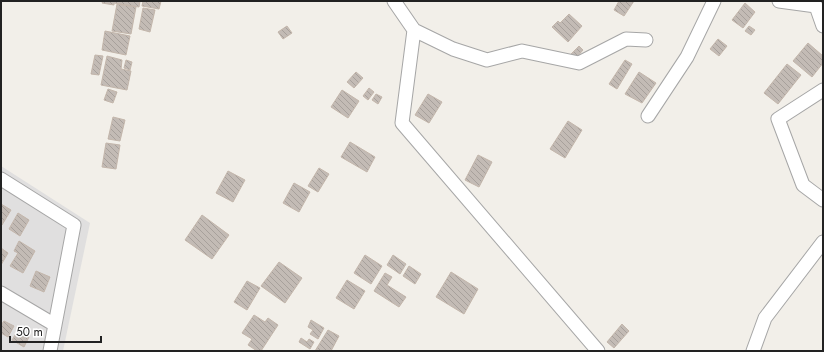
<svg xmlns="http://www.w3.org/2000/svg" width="824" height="352" font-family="Jost,sans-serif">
<defs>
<pattern id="building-back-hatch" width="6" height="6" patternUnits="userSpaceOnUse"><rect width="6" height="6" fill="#c3bbb5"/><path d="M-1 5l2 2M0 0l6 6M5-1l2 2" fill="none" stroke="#a7a09b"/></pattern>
</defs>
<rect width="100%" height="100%" fill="#f2efe9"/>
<path fill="#e0dfdf" d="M1,166L90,223L63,351H1Z"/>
<path fill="url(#building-back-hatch)" stroke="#c3b6ab" d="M103,1H140L139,7L114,3V5L102,3Z
M143,1H161L159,9L142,6Z
M619,1H634L624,16L614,10Z
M745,3L755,12L743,28L732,20Z
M117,4L136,7L131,34L112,31Z
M143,8L155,10L150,32L139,29Z
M569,14L582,26L568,42L552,27L558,21L560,23Z
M287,26L292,33L283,39L278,32Z
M749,26L755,30L751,35L745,31Z
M105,31L130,36L126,55L102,50Z
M718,39L727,46L719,56L710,49Z
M808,43L823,56V63L812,77L793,61Z
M579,46L583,50L576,58L571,54Z
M95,55L103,56L99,75L91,74Z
M107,56L122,60L121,69L131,71L127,90L101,85Z
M126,60L132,62L130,70L124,68Z
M625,60L632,64L617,89L609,84Z
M787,64L801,75L778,104L764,93Z
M356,72L363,78L354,88L347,82Z
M639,72L656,83L642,103L625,94Z
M369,88L374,92L368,100L363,96Z
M108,89L117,92L113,103L104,100Z
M342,90L359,101L348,118L331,107Z
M376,94L382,97L378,104L372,100Z
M428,94L442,102L429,123L415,115Z
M113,117L125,120L120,141L108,139Z
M568,121L582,130L565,158L550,149Z
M350,142L375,157L367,172L341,157Z
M106,143L120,145L116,169L102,167Z
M478,155L492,162L479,187L465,180Z
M319,168L329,174L318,192L308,186Z
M228,171L245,180L233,202L216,193Z
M294,183L310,192L299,212L283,203Z
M1,204L11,210L2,225L1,224Z
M18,213L29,220L20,236L9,229Z
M202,215L229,235L212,259L185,240Z
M19,241L35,251L23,273L10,266L18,253L14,251Z
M1,248L8,253L1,265Z
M365,255L382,266L371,284L354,273Z
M393,255L406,264L400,274L387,265Z
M279,262L302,278L285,303L261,286Z
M409,266L421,274L415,284L403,276Z
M36,271L50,277L44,292L30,286Z
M451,272L478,289L464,314L436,297Z
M385,273L392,277L387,285L406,297L399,307L374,291Z
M347,280L365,291L354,309L336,298Z
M247,281L260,288L247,310L234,302Z
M254,315L265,322L268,318L278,325L261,351H257L248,345L252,339L242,333Z
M311,320L324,328L318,339L310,334L313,330L308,327Z
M4,321L14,326L8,337L1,333V325Z
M622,324L629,331L614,348L607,342Z
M18,330L29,337L24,347L12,340Z
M328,330L339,336L331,351H315Z
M301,338L307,342L309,339L314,342L310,349L299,342Z"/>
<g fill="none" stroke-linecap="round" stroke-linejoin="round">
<defs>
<path id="minor" d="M394,1L414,30L402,123L598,351
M779,1L816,6L823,26
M414,30L453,49L487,60L522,51L579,63L626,39L646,40
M823,90L778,119L803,185L823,200
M648,116L687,57L714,1
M1,179L74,225L50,351
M1,293L55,325
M753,351L765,318L823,242"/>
</defs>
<use href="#minor" stroke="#a6a6a6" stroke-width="15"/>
<use href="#minor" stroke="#fff" stroke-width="13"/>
</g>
<rect width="824" height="352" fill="none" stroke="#222222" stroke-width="4"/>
<path d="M10 336v6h91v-6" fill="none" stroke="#222222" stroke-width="2"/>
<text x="16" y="336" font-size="12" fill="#222222" stroke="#ffffff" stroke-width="3" paint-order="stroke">50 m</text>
</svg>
